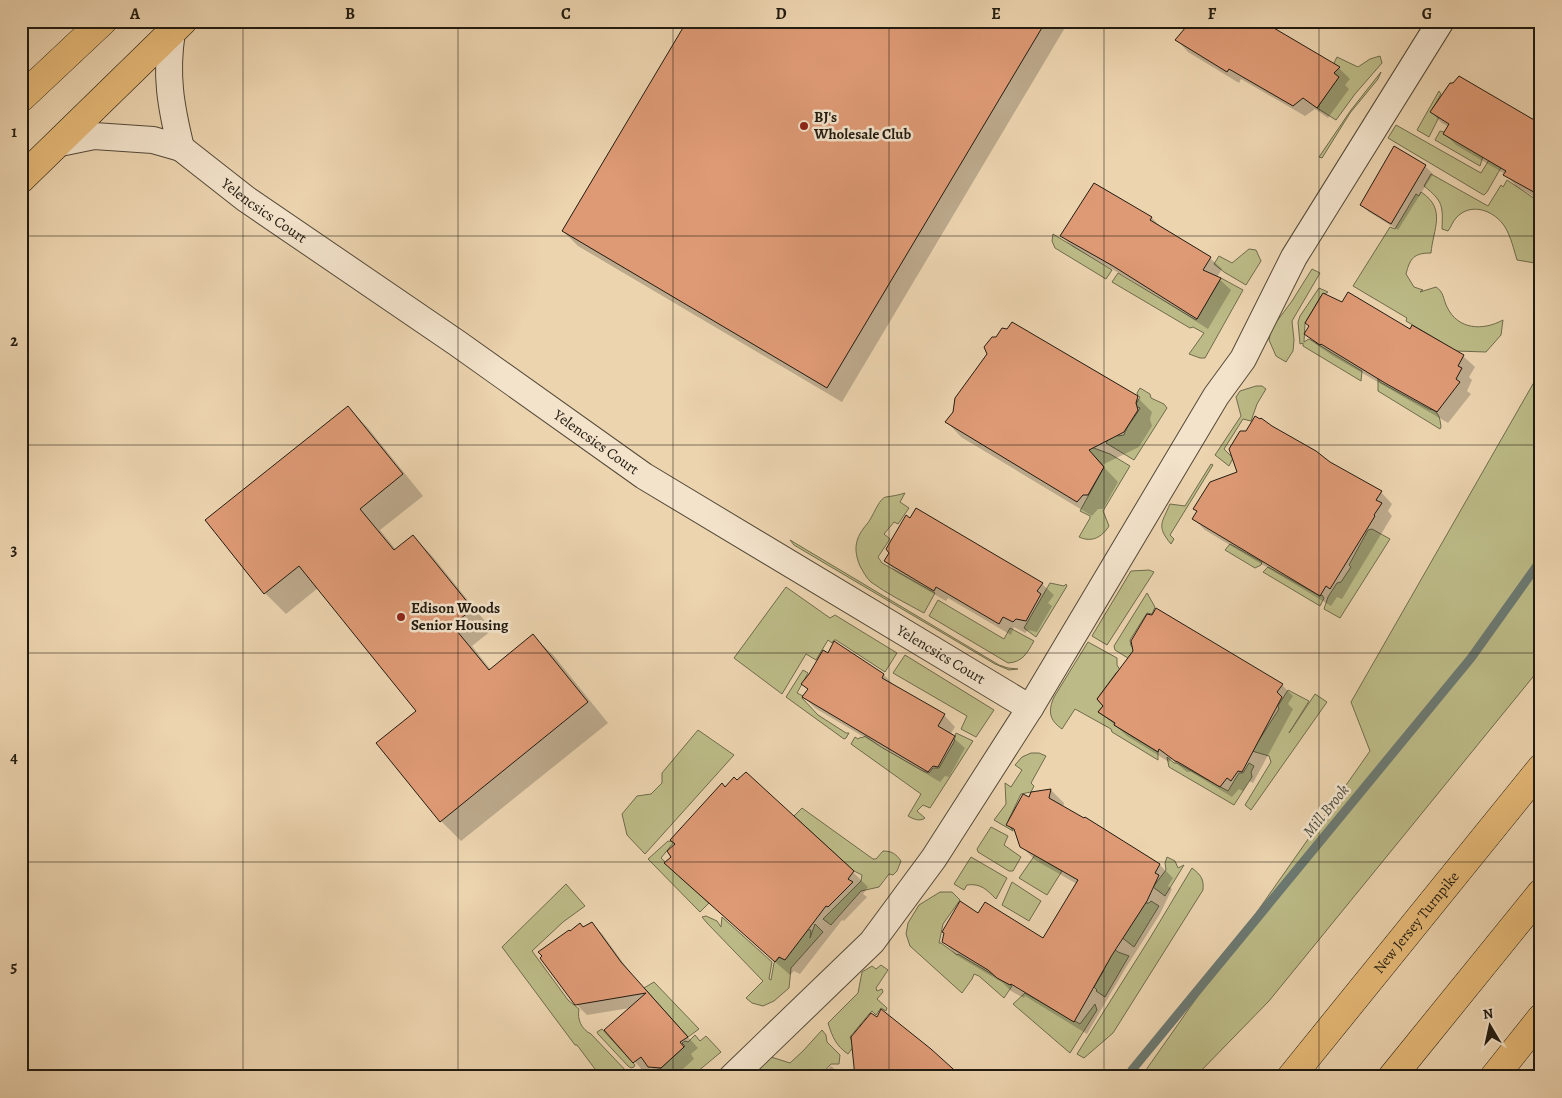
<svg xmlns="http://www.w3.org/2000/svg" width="1562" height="1098" font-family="Alegreya,serif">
<rect width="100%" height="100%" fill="#ecd4af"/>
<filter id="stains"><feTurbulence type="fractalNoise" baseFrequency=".004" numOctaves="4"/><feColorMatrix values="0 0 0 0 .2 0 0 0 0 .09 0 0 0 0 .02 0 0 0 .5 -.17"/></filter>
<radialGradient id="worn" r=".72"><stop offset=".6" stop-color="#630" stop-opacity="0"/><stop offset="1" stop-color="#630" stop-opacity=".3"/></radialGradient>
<path fill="#bcbb87" stroke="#6f6b4c" d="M1380,56L1382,63L1355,94L1336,120L1317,108L1338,77L1334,73L1339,68L1334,63L1337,57L1358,67L1370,59Z
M1381,72L1378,79L1350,113L1322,158L1319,157L1351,110Z
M1439,91L1441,94L1433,108L1434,114L1439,117L1429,137L1417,130Z
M1396,125L1481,173L1489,160L1502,166L1487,192L1484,195L1482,194L1388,138Z
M1440,131L1444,132L1448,137H1450L1484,153L1480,166L1435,140Z
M1431,174L1488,206L1501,185L1503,187L1507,180L1541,203V264L1517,260C1514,250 1511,237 1505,227C1495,211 1471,201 1456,218C1453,221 1451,227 1448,231L1442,229C1443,206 1443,201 1424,186Z
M1421,192C1447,209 1433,229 1431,253C1414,253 1410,258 1406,274L1414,287L1423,290L1420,292L1436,287C1444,292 1443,299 1447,307C1458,330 1483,331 1503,320L1501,335L1486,352L1456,351L1406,321L1407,318L1353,286L1390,227L1395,229L1416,194L1419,196Z
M1053,234L1112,270L1106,279L1055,248L1052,241Z
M1249,249L1256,250L1261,261L1246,285L1224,272L1214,264L1219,256L1232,263Z
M1312,269L1320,273L1292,321L1294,340L1293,351L1286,362L1276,356L1269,340L1271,329L1292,301Z
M1118,273L1196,320L1221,278L1243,290L1205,358H1200L1189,354L1204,333L1193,327L1190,328L1112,282Z
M1319,288L1328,292L1321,296L1305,323L1304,342L1309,339L1362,371L1361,381L1303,346V343L1300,344L1298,322L1300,316Z
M1541,370V667L1269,1001L1195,1077H1141L1370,751L1351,702Z
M1378,379L1380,382L1429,409C1439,410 1440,419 1441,427L1440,429L1378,391Z
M1256,386H1262L1266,389L1257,404L1251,421L1243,419L1224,449L1233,458L1229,466L1215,455L1241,416L1236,397L1240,391Z
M1140,388L1150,394L1151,398L1164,404L1167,408L1134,460L1106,443L1112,432L1118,436L1124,435C1127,425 1135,418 1140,408L1135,406L1140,397L1138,396L1137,393Z
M1091,447L1110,454L1130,466L1103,511L1109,526C1102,537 1092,543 1079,537L1090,518V516L1080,511L1104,467C1099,460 1095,456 1086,458Z
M1211,464L1213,465L1170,535L1174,539L1171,544C1156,526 1162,523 1170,504L1185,506Z
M905,493L900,502L909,508L898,524L894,522L884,534L890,539L878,557L882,563L935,593L924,613C906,603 887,594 871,582C866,578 863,571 860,566C853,549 855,538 867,524C873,517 879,498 886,497C893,496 899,495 905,493Z
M1372,529L1390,539L1340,618L1324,609L1328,597L1337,583L1341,582L1351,567L1349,565L1368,530Z
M790,540L999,665L1008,668L1018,669L1009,670L995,664L794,545Z
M1230,544L1262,562L1261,565L1255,568L1225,550Z
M1268,567L1320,596L1322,595L1324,598L1320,606L1263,572Z
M1149,570L1154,572L1107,645L1092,636L1131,571Z
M1050,583L1064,586L1066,584L1067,586L1036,637L1024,628Z
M786,587L830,618L835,615L897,653L885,672L836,640H834L832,643L828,640L816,660L806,654L782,694L734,658Z
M1147,593L1155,607L1152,614L1147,613L1130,640L1131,646L1137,651L1131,660L1115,650L1114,646Z
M938,600L1004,639L1010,628L1034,641C1027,653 1023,662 1008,663L929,616Z
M1088,642L1117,658V665L1120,670L1116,673L1097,699L1103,706L1098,712L1115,723L1114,725L1158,752V760L1112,732L1111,729L1075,709L1062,729C1049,720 1048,711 1054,697Z
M905,655L994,710L976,737L961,729L967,716L893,673Z
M803,670L808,673L797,693L803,696L802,698L818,715L846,733H849L846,738L844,739L786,697Z
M1288,690L1309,701L1289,733L1315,694L1327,702L1251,810L1245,805L1271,762L1269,756L1252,751L1279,709L1278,706Z
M698,730L734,755L645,854L627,835L622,814L637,796L651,794L662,783V773Z
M956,733L973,741L930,808L923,805L917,811L925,818C920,822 913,819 908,816L921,794L851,744L855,737L858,739L861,737L862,738L865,736L881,747L923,771L929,773L933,768H939L954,742Z
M1031,753H1039L1046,756L1031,783L1034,786L1031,792L1021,794L1008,821L1013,831L994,820L1006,804L1005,783L1011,787L1022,770L1015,765L1022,757Z
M1167,757L1174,763H1177L1228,791L1239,773H1243L1249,763L1254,766L1251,772L1252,777L1234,805L1169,767Z
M802,808L873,859H876L883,851C892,851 896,854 901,861L897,871L893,875L889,874L879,887L861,891L831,925L823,919L861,881L862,875L854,871L794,816Z
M991,827L1008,836L1004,845L1021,857L1013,871H1009L978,852L977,849Z
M668,841L674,842L661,858L709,903L700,912L648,859Z
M1035,855L1062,871L1047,895L1019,878Z
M971,857L1007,878L996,899C987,890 981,883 967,885L964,890L954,884Z
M1167,857L1175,861L1178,868L1184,865L1165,896L1153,887L1166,870L1165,863Z
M1192,868C1201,875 1204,879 1203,890L1113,1033L1084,1058L1077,1054L1150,938Z
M1012,882L1041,901L1029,921L1002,905Z
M566,884L585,906L563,922L532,951L568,1000L579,1009C577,1019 581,1029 591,1034L629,1074H634L642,1069L649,1077H601L577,1045H575L502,947Z
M940,892H952L960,900L943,924L939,943H941L957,955L958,954L1012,986L1004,998L979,976L974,974L972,979L962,993L910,946L906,934L908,923L919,905Z
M1151,901L1159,906L1134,947L1120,936L1145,903H1149Z
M706,916L717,921L721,927L722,917L772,962L769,979L771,980L774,963L805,930H811L810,938L815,924L823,932L791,968L789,988L774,1001L763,1006L752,1003L746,998L763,981L707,923L702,917Z
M1113,948L1118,952L1129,956L1105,997L1096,991L1097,990L1094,987L1104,970L1098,965Z
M881,965L888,970L876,988L877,991L882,989L883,992L877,999L887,1008L886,1011L881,1008L876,1015L872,1011L869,1014L850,1037L854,1046L848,1054C836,1046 832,1036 828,1023L858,993L862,972L872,966L876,969Z
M654,982L699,1029L688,1037L644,988Z
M1025,993L1080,1024L1095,1004L1097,1010L1070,1053L1013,1004Z
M602,1029L635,1065L634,1067L631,1068L628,1066L598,1034L597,1032Z
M822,1030L826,1035L827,1042L840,1055L839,1064H831L819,1077H754L755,1068L771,1057L790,1063L803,1051Z
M695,1035L700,1041L706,1036L721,1052L691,1077H660L658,1069H660L685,1046L682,1043L685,1041L688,1042Z"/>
<path fill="#0003" d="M689,21H1069L842,402L578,246L563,231Z
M1259,21L1339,68L1350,79L1345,85L1349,89L1328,118L1315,109L1305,116L1241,79L1239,83L1188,52L1177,40Z
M1431,112L1541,127V203L1533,196L1516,186L1505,174L1456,145L1445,134L1449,127L1442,123Z
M1395,148L1425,166L1433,174L1398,230L1369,212L1362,205Z
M1094,185L1152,218L1163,229L1210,258L1222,269L1217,277L1231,290L1208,329L1126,277L1073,247L1061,236Z
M1410,331L1463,356L1475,367L1469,377L1472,380L1467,391L1471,394L1448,423L1333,356L1317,345L1305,333Z
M1137,397L1152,412L1150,419L1152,426L1139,447L1102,465L1118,482L1103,509H1098L1092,516L961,437L947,422Z
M348,407L368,428L423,496L380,530L396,550L413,536L433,557L492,630L472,646L491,670L533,636L554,656L608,723L461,841L441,821L418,711L318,588L286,614L265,593Z
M1381,492L1392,504L1388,511L1392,516L1342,599L1337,597L1331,606L1205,530L1194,519L1198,512L1195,509Z
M916,509L1042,584L1054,595L1048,603L1052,606L1037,632L1028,630L1025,633L1014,627L1011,635L948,598L946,601L896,572L885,561Z
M884,675L895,686L944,715L955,727L950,735L965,748L949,777L945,776L940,782L815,708L804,697L809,691L803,684Z
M1282,685L1293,696L1288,704L1293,709L1253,783L1249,781L1243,791L1239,789L1232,797L1191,772H1187L1171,759L1169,762L1127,736L1100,712Z
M726,788L853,872L868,887L863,894L867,897L844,921L842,920L800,974L794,971L790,975L680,878L673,857Z
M1051,790L1064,803L1063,807L1160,865L1173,878L1168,886L1172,889L1160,914L1125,969L1087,1034L1025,996L1024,998L1011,991L1003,983L956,955L943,941L1044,940L1077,884L1035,860L1021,846L1017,834L1007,825L1032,793Z
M592,923L603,935L632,975L698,1048L691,1054L694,1059L674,1077H660L651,1068L645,1073L606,1030L630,1008L587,1015L576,1004L584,929Z
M831,1066L845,1077H820Z"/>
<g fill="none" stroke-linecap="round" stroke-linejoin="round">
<path stroke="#6b7972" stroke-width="9" d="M1131,1077L1132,1070L1471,658L1541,560"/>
</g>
<path fill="#de9a75" stroke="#221b10" d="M687,21H1046L827,388L562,231Z
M1191,21H1262L1340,67L1334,73L1339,77L1317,108L1303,98L1293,106L1229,69L1227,72L1175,40Z
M1459,76L1541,124V196L1503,175L1506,171L1443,134L1449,124L1430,112L1450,83H1453Z
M1394,146L1426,165L1391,224L1360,205Z
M1094,183L1152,217L1150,220L1211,257L1203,270L1221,278L1197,319L1113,266L1060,236Z
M1348,292L1410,329L1412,325L1464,355L1458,366L1462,368L1456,379L1460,382L1437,412L1385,383L1321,344L1320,345L1304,334L1309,326L1305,323L1323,293L1342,302Z
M1012,322L1138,396L1136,403L1138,410L1124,432L1089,450L1104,467L1088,495H1083L1077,502L945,422L953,412L955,398L987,354L984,347L992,337H996L1002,328L1007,329Z
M348,406L403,474L360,509L394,550L413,535L473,609L452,625L489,670L533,634L588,702L440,822L376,743L416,711L299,566L264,594L205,520Z
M1255,416L1260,419L1261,418L1272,426L1316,451L1330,462L1382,491L1376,500L1382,503L1374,515L1375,516L1330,589L1326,586L1320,596L1192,519L1197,511L1193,509L1210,482L1237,472L1229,449L1240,431H1246Z
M916,508L1043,583L1037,591L1041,594L1026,621L1016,619L1013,622L1003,617L999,624L936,587L934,591L884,561L889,553L886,549L906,515L910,518Z
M1156,608L1283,684L1277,692L1282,697L1242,772L1238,771L1231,781L1227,778L1220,787L1178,762L1175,761L1159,749L1158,752L1114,725L1115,723L1098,712L1103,706L1097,699L1133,651L1131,641L1147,614L1152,615Z
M834,641L884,674L882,678L945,714L938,726L955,736L938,767L933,766L928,772L802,697L808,689L801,684L809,674L823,650L828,653Z
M746,772L854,871L848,879L853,882L828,907L826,906L785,960L779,957L775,962L664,863L671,857L667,851L675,844L670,840L722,783L725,787L734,777L737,780Z
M1051,789L1049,798L1084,818L1085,817L1160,864L1155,873L1159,875L1147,901L1112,955L1074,1022L1011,984L1010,985L997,978L988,970L942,942L944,933L942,932L960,901L978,913L985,902L1043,938L1078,880L1020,847L1014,829L1006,825L1023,794L1029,797L1031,792Z
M592,922L621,962L688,1037L680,1042L684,1047L661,1068L648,1067L641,1057L633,1063L604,1030L646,993L575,1005L540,958L542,956L538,952L569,930L570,931L580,923L583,927Z
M881,1009L931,1049L962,1077H855L851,1037L871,1013L877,1017Z"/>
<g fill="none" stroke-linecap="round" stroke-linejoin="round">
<defs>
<g id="street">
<path d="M60,143L94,136L153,140L181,148C171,107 165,75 172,32"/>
<path id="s1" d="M181,148L246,199L457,343L644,476L1030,708"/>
<path d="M732,1077L872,942L934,858L1030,708L1216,396L1243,359L1294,257L1441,21"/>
</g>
<g id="highway">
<path d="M21,98L103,21"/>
<path d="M21,179L183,21"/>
<path id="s2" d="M1291,1077L1541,768"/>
<path d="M1392,1077L1541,893"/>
<path d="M1494,1077L1541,1018"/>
</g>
</defs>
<use href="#street" stroke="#544938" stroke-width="28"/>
<use href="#highway" stroke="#221b10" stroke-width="29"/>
<use href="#street" stroke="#f3e3cb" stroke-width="26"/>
<use href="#highway" stroke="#e6ba78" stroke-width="28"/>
</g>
<path fill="none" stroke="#221b10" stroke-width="1" stroke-opacity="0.55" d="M243,21V1077M458,21V1077M673,21V1077M889,21V1077M1104,21V1077M1319,21V1077M21,236H1541M21,445H1541M21,653H1541M21,862H1541"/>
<g fill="#8f2418" stroke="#f3e3cb" stroke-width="2">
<circle cx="804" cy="126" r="5"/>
<circle cx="401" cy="617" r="5"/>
</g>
<g text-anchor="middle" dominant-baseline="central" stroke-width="5" stroke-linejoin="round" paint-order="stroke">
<g font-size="15" font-weight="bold" fill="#221b10" stroke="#f3e3cb" text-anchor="start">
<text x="814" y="117">BJ's<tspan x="814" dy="17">Wholesale Club</tspan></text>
<text x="411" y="608">Edison Woods<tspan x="411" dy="17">Senior Housing</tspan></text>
</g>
<g font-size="15" fill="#221b10" stroke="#f3e3cb">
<text stroke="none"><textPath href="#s1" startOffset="104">Yelencsics Court</textPath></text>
<text stroke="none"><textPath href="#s1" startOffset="509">Yelencsics Court</textPath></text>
<text stroke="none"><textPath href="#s1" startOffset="914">Yelencsics Court</textPath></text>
<text stroke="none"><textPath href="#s2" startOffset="199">New Jersey Turnpike</textPath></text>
</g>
<g font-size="16" font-style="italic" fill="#464a41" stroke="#f3e3cb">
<text transform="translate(1326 811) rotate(-51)">Mill Brook</text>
</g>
</g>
<rect width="1562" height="1098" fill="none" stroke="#ecd4af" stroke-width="55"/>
<g transform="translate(1490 1026) rotate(351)" stroke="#f3e3cb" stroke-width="4" paint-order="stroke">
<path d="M0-4L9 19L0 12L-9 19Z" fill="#221b10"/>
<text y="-8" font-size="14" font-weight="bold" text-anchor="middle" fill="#221b10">N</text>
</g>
<rect x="28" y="28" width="1506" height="1042" fill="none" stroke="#221b10" stroke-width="2"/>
<g font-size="16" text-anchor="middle" font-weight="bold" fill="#221b10">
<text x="135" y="19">A</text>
<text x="350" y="19">B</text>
<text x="566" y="19">C</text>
<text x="781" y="19">D</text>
<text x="996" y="19">E</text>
<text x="1212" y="19">F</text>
<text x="1427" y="19">G</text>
<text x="14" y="137">1</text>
<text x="14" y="346">2</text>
<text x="14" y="555">3</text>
<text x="14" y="763">4</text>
<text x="14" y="972">5</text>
</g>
<rect width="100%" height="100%" filter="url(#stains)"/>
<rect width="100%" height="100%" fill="url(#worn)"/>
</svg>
